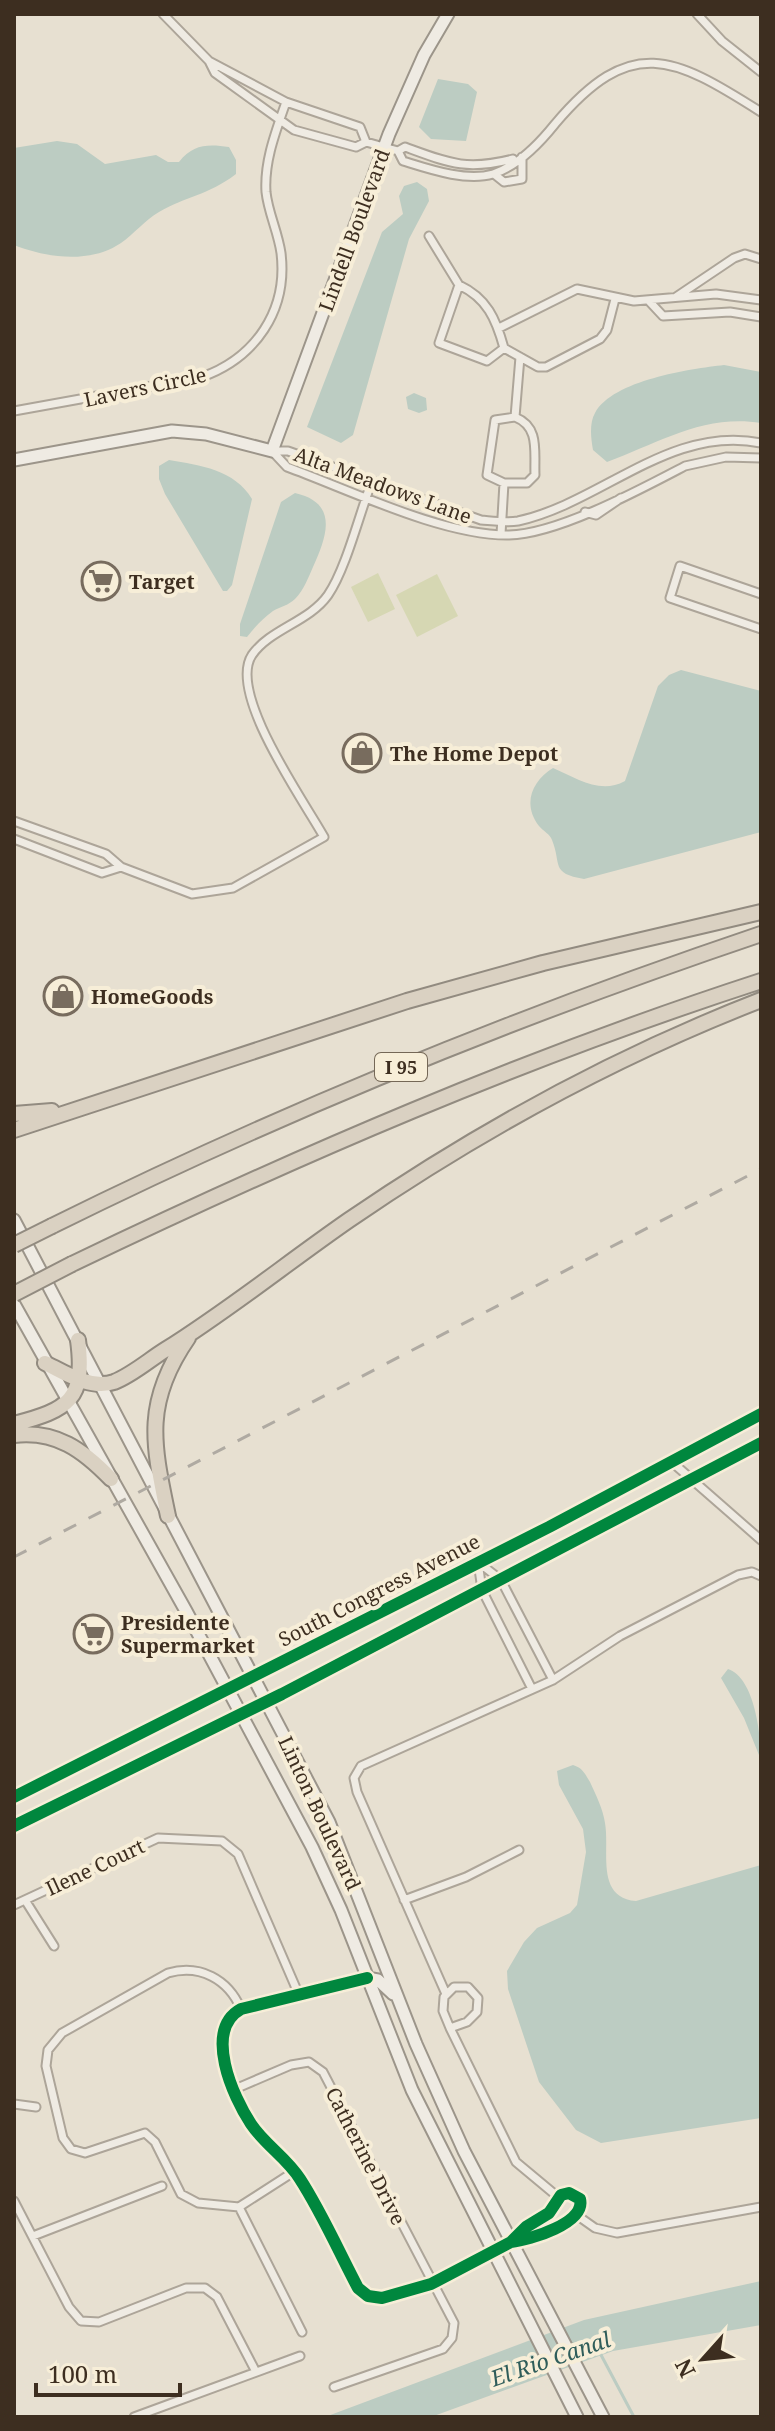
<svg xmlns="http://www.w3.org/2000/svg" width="775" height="2431" font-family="'Noto Serif',serif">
<rect width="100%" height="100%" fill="#e7e0d1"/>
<path fill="#d6d7b3" d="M378,573L395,609L368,622L351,587Z
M437,574L458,616L417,637L396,595Z"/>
<path fill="#bcccc2" d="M438,79L468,84L477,92L466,141L431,139L419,127Z
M57,141L77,144L105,164L156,155L168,162H179C193,144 208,144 229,147L236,160V174C207,196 186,196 159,212C145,220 134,234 121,243C90,264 47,258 14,245V148Z
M417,182L427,189L429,201L409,239L353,435L341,443L307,427L382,232L403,214L399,196L404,186Z
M724,365L761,372V423C703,414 659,443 607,462L593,450C591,439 589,423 595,413C613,380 690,369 724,365Z
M414,393L426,398L427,410L419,413L408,409L406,397Z
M169,460C200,465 235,470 252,499L232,585L227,591H223L165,494L159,479V466Z
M295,493C339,503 327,536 313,567C308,578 304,590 295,599C289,605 280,607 273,611C263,618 254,628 247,637L240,636V624L281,502Z
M681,670L761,691V832L584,879C550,873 562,865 552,840C550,834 543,831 539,826C522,804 532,781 553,768C577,778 600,795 625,781L658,686L669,675Z
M728,1669C755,1678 761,1736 761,1760L744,1718L721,1678Z
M573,1765C583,1768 585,1774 590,1782C596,1795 603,1809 605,1823C610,1851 595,1897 636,1901L761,1865V2118L601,2143L576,2130L539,2082L508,1989L507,1971L524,1942L537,1928L570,1913L577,1905L586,1852L583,1829L559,1785L557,1771Z
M761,2281V2325L613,2351L431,2417H325L584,2320Z"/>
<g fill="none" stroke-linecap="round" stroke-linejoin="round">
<path stroke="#bcccc2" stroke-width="3" d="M600,2353L634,2417"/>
<defs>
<path id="street" d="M163,14L209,61L215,73L294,130L356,147L366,142L398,151L405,147C449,163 466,171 513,159
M697,14L722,41L761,72
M209,61L286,102L360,127L366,142
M398,151L403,161C429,169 466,182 493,174C518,166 539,144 555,124C631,34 673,56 761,112
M494,174L504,182L522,179V157
M429,236L459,285
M676,297L734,258L745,254L761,259
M649,301L663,316L730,312L761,317
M499,328L577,289L634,301L716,294L761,300
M504,348L487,361L439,343L459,285C487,298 496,319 504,348L538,367H546L600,339L607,330L615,299
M14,411L202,377C255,358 288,311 281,253C278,232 268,212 266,192C264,161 276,131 286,102
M515,417L495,420L487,475L504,483H527L535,475C534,451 540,427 515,417L520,357
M272,451L287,467C350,490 443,536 509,535C558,534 641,489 685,466L726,457L761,458
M272,451H288L481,520C493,521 506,523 518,521C601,503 671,424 761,443
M585,512L596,515L621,498
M501,534L504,483
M761,594L680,566L670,598L761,629
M14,821L106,854L121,867L192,894L233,888L324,837C304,801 227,693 252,655C270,629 309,622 328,595C346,569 360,512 372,481
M14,839L102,873L121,867
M673,1463L761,1540
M478,1562L501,1580L553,1680
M478,1562L482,1590L532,1689
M25,1900L54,1946
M404,1900L466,1877L519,1850
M14,1905L158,1838L222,1841L238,1854L299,1995
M367,1978L241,2009C203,2030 233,2097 251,2124C265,2145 287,2158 300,2179C322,2213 339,2252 358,2288L368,2296L382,2298L431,2284L511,2242L526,2227L549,2213L561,2195L569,2193L580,2199C586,2223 530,2240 511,2242
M446,1994L357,1792L354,1778L361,1766L553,1680L620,1636L738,1575L752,1572L761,1576
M241,2009C228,1979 200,1964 168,1973L62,2033L48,2050L46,2066L63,2138L71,2149L85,2153L145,2133L155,2142L181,2194L198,2203L239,2207L295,2171
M450,2028L467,2022L477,2012L478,1998L468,1987H454L444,1997L443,2011L450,2028L516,2162L558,2197
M235,2089L291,2065L309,2062L323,2072L454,2323L452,2338L443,2349L334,2387
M14,2104L36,2107
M14,2201L69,2307L81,2321L99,2322L186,2288H205L217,2297L256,2372
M239,2207L302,2332
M578,2216L595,2228L617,2233L761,2207
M33,2236L162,2186
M134,2417L300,2356"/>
<path id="secondary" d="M14,460L172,431L206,434L272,451L389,134L424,55L448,14
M14,1220L329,1822L416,2044L464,2151L603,2417
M14,1304L186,1611L312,1847L341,1910L412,2090L577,2417
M14,1797L549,1527L761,1414
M14,1826L282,1694L761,1443
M367,1978L378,1980L393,1994"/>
<path id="highway" d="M14,1114L52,1111
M14,1130L407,1001L543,963L761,912
M52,1226C282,1112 518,1016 761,934
M72,1264C297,1156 524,1058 761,981
M45,1363C65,1373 91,1390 114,1382C132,1375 149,1360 165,1350C229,1310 287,1263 349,1220C479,1131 614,1057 761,1000
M14,1424C68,1410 86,1400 78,1340
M14,1435C56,1430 83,1450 111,1479
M168,1516C153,1444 143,1403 188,1338"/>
</defs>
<use href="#street" stroke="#ada599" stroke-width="11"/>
<use href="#secondary" stroke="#9c958a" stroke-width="15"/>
<use href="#highway" stroke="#928b80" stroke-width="18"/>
<use href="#street" stroke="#efebe3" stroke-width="7"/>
<use href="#secondary" stroke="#efebe3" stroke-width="11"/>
<use href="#highway" stroke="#dad1c2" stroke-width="14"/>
<path stroke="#afaaa2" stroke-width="3" stroke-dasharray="14 14" stroke-linecap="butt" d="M14,1557L761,1169"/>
<defs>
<path id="highway-bridge" d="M14,1245L52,1226
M14,1294L72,1264"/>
</defs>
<use href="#highway-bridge" stroke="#928b80" stroke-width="18" stroke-linecap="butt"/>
<use href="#highway-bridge" stroke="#dad1c2" stroke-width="14"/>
<defs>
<path id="cycleway" d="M14,1797L549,1527L761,1414
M14,1826L282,1694L761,1443
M367,1978L241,2009C203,2030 233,2097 251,2124C265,2145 287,2158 300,2179C322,2213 339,2252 358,2288L368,2296L382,2298L431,2284L511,2242L526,2227L549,2213L561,2195L569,2193L580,2199C586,2223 530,2240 511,2242"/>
</defs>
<use href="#cycleway" stroke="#f7eed8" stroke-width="17"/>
<use href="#cycleway" stroke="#00873e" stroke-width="12"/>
</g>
<defs>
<symbol id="supermarket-ring" viewBox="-11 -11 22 22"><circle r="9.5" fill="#f7eed8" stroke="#786c5e" stroke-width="1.5"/><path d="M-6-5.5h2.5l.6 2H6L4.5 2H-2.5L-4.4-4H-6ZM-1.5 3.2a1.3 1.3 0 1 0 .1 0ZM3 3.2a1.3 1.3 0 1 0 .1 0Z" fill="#786c5e"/></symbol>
<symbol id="shop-ring" viewBox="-11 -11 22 22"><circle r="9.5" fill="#f7eed8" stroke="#786c5e" stroke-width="1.5"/><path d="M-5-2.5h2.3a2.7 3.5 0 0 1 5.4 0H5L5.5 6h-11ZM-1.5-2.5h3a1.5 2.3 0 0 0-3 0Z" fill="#786c5e"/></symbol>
</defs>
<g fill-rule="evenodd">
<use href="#supermarket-ring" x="79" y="559" width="44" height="44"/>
<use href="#shop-ring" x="340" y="731" width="44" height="44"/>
<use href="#shop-ring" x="41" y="974" width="44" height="44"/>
<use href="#supermarket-ring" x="71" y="1612" width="44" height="44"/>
</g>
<g text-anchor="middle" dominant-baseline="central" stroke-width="8" stroke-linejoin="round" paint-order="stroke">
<rect fill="#f7eed8" stroke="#756857" stroke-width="2" x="375" y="1053" width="52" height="28" rx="6"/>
<g font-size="18" font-weight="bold" fill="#3d2e20">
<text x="401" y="1067">I 95</text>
</g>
<g font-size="20" fill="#3d2e20" stroke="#f7eed8">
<text transform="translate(354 230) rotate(-70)">Lindell Boulevard</text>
<text transform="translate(145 387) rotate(-12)">Lavers Circle</text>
<text transform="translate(383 485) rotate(20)">Alta Meadows Lane</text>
<text transform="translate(379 1590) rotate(-27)">South Congress Avenue</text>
<text transform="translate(320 1813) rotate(65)">Linton Boulevard</text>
<text transform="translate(95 1867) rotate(-25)">Ilene Court</text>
<text transform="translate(366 2156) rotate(63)">Catherine Drive</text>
</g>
<g font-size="20" font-weight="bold" fill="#3d2e20" stroke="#f7eed8" text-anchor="start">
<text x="129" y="581">Target</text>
<text x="390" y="753">The Home Depot</text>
<text x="91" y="996">HomeGoods</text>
<text x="121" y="1622">Presidente<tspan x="121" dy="23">Supermarket</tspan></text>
</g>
<g font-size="22" font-style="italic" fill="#2f5d5a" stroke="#f7eed8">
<text transform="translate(550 2358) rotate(-19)">El Rio Canal</text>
</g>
</g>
<rect width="775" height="2431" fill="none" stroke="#3d2e20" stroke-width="32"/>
<g transform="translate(703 2359) rotate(243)" stroke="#f7eed8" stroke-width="6" paint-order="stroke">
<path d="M0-6L14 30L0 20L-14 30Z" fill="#3d2e20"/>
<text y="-12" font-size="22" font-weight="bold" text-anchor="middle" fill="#3d2e20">N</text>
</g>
<path d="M36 2383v12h144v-12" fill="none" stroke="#3d2e20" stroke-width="4"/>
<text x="48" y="2383" font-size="24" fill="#3d2e20" stroke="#f7eed8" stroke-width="6" paint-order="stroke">100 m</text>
</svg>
